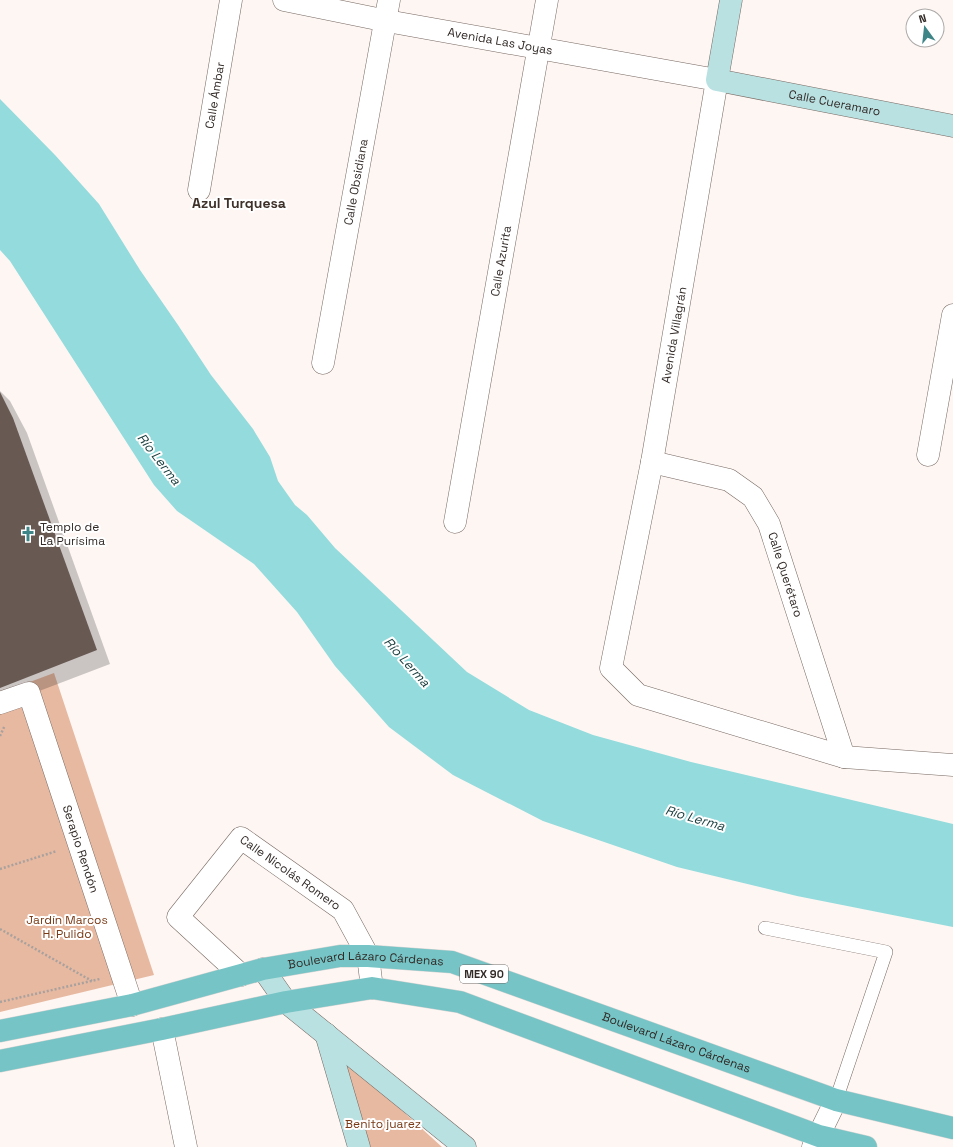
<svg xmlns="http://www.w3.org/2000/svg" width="953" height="1147" font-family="'Space Grotesk',sans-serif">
<rect width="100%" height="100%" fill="#fdf6f3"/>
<path fill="#e8b9a1" d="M54,673L154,975L0,1012V693Z
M340,1054L442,1147H366Z"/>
<path fill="#93dbdc" d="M0,99L55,155L99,204L140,270L178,325L211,375L253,429L270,457L278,481L295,505L307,515L335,548L467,672L529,710L593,735L691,762L953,824V927L797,896L677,867L543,821L453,775L389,727L335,666L297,612L254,564L177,511L154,485L10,261L0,250Z"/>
<path fill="#0003" d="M0,391L10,401L27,433L110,664L0,706Z"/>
<path fill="#685952" d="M0,392L13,418L97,650L0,688Z"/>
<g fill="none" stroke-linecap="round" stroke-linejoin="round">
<defs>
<path id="lane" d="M765,928L886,952L836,1100"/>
<g id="street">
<path id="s1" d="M284,0L387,21L717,80L652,462L611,668L638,695L844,757L953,765"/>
<path id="s2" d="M199,190L231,0"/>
<path id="s3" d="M323,363L389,0"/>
<path d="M928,455L953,315"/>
<path id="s4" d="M652,462L729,480L753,497L769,524L844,757"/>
<path id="s5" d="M455,522L547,0"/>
<path id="s6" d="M0,703L29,693L132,1005"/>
<path id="s7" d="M241,975L178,917L241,838L343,910L368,956L372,988"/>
<path d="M162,1029L186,1147"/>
<path d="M813,1147L836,1100"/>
</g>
<g id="secondary">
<path id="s8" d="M731,0L717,80L953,126"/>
<path d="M263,969L286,1002L465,1147"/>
<path d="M326,1034L359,1147"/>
</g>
<g id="primary">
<path id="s9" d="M0,1031L132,1005L263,969L340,956H368L452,962L836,1100L953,1128"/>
<path d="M0,1061L162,1029L286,1002L372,988L460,1002L819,1136L866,1147"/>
</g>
</defs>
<use href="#lane" stroke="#776861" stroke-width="14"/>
<use href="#street" stroke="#776861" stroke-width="23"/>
<use href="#secondary" stroke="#776861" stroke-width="23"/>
<use href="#primary" stroke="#d6d4d4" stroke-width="23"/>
<path stroke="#a8a19e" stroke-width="2.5" stroke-dasharray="2 2" stroke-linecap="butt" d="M0,736L5,725
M0,869L57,851
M0,929L92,981
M0,1002L100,979"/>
<use href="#lane" stroke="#fff" stroke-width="13"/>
<use href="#street" stroke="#fff" stroke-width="22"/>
<use href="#secondary" stroke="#bae1e2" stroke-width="22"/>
<use href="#primary" stroke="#76c4c5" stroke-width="22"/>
</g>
<defs>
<symbol id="church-bare" viewBox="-9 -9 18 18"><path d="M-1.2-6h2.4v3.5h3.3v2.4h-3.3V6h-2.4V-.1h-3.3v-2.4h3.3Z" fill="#3d8587" stroke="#fff" stroke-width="2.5" paint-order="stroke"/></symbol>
</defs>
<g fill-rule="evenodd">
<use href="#church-bare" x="17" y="523" width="22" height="22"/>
</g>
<g text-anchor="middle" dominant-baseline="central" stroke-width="4" stroke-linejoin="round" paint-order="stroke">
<rect fill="#fff" stroke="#6f6a68" stroke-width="1" x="460" y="965" width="48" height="18" rx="3"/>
<g font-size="11" font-weight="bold" fill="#312a27">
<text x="484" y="974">MEX 90</text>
</g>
<g font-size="12" fill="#312a27" stroke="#fff">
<text stroke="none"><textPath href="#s1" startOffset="220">Avenida Las Joyas</textPath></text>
<text stroke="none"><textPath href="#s2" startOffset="96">Calle Ámbar</textPath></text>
<text stroke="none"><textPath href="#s8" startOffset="201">Calle Cueramaro</textPath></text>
<text stroke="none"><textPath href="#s3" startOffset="184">Calle Obsidiana</textPath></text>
<text stroke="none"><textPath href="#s5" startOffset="265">Calle Azurita</textPath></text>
<text transform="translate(674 335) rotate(-80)">Avenida Villagrán</text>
<text stroke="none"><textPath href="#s4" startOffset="193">Calle Querétaro</textPath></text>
<text stroke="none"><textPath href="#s6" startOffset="195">Serapio Rendón</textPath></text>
<text stroke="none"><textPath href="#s7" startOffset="247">Calle Nicolás Romero</textPath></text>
<text stroke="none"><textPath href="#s9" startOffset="374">Boulevard Lázaro Cárdenas</textPath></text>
<text stroke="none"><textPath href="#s9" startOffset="699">Boulevard Lázaro Cárdenas</textPath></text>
</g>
<g font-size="12" fill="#312a27" stroke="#fff" text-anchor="start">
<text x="40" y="527">Templo de<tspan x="40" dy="14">La Purísima</tspan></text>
</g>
<g font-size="12" fill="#7a3a15" stroke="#fff">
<text x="67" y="920">Jardín Marcos<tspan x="67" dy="14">H. Pulido</tspan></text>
<text x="383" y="1124">Benito juarez</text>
</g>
<g font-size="13" font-style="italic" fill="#183b3c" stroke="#fff">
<text transform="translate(159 459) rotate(52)">Río Lerma</text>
<text transform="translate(407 662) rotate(48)">Río Lerma</text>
<text transform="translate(695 818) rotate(16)">Río Lerma</text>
</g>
<g font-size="14" font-weight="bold" fill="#3e312a" stroke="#fff">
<text x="239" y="203">Azul Turquesa</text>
</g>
</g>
<g transform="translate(925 28) rotate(345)"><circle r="19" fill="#ffffff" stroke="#adaaa9"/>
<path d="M0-3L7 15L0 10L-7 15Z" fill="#3d8587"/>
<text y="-6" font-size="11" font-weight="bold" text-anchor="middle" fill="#312a27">N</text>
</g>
</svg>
